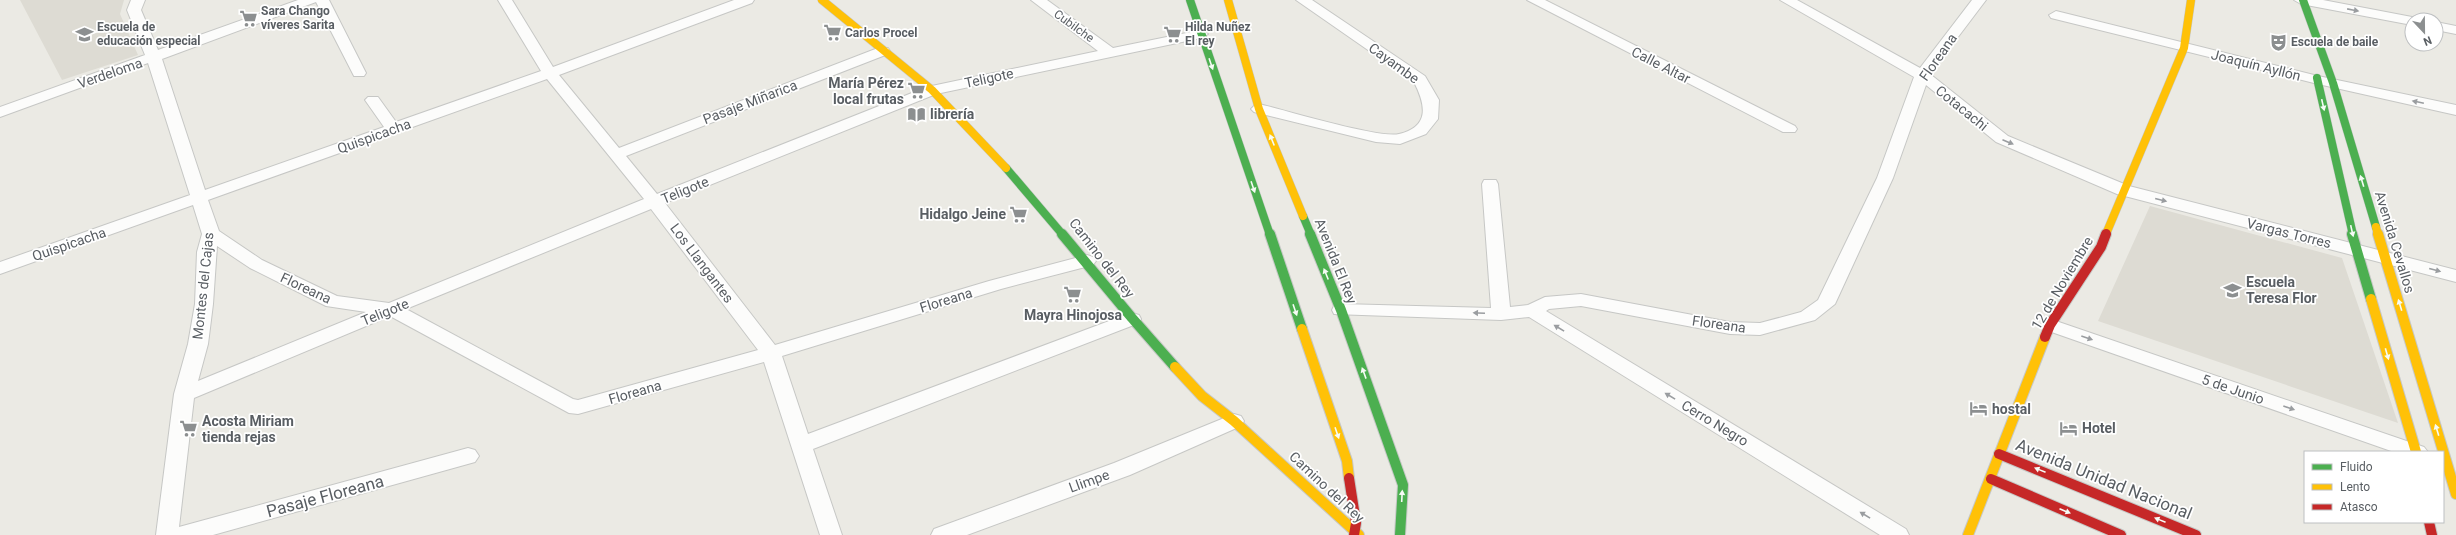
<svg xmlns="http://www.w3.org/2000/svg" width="2456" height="535" font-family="Roboto,sans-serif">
<rect width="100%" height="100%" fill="#ebeae4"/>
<path fill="#dddbd3" d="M20,0H124L120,14L138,55L62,80Z
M2150,206L2342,258L2398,423L2098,321Z"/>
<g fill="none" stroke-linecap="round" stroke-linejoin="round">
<defs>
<path id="street" d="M131,0H145L141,10L158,50L298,0H329L366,73L364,76H354L316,2L162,59L205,190L384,127L365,100L368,97H378L396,122L541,71L498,0H512L553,67L734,0H754L752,3L559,75L619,148L878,48H888L890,51L888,54L626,156L657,194L927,87L1098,51L1031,0H1047L1113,48L1201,30L1208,34L1201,38L936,94L665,203L775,345L989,281L1087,255L1093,257L1096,261L1093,265L1001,289L782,356L808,434L1125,315L1132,313L1139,315L1141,319L1139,323L813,449L842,535H820L764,362L578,414L569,413L390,316L194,398L179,527L468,448L475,450L479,456L475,462L213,535H156L174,394L188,344L195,304L197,252L202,234L193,205L0,274V262L190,195L148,63L0,117V107L145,55L127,10ZM547,79L644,199L389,303L337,296L262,260L219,231L208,200ZM651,209L758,350L578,400L573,399L406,309ZM217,246L250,268L326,306L366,312L198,381L208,344L213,304Z
M1296,0H1312L1425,76L1439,100L1438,119L1426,134L1400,144L1376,142L1254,112L1251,109L1254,106L1259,104C1284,110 1380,139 1399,134C1431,126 1425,104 1414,82Z
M1527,0H1545L1795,126L1797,129L1795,132H1783Z
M1780,0H1797L1920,68L1972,0H1986L1930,74L2008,136L2129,186L2456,270V282L2117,194L1996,142L1926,85L1893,178L1835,304L1815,320L1760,335L1730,334L1581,306L1549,309L1546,311L1906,529L1909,535H1880L1529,317L1501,320L1334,314L1332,310L1334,306L1341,304L1491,308L1482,184L1484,180H1496L1498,184L1510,307L1528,305L1545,297L1581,294L1730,322L1760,323L1801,312L1818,300L1877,178L1914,77Z
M2294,0H2323L2412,17L2418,20H2412V25L2301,4Z
M2056,11L2318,76L2456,105V115L2318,84L2051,18L2049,15Z
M2436,22L2456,26V34L2436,30Z
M2050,319L2424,447L2428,452H2394L2043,329L2041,325L2043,321Z
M1234,414L1241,416L1244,421L1241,426L1130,475L967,535H931L934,529L1114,463Z"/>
<path id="fast-far1" d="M1190,0L1270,235
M2303,0L2333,83L2376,227
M2317,78L2353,235
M1006,168L1063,235
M1303,216L1311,235"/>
<path id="fast" d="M1062,234L1132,318L1175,367
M1270,234L1302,329
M1310,234L1341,310L1403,485L1400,535
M2352,234L2371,299"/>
<path id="slow-far1" d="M822,0L932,90L1006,168
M1228,0L1259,109L1303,216
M2376,227L2378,235
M2106,234L2184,48L2191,0"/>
<path id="slow" d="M2378,234L2456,494
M2371,299L2416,452
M1302,329L1347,461L1349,478
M1175,367L1202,396L1234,421L1359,535
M1968,535L2045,337"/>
<path id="jam" d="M2045,337L2050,325L2101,247L2106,234
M1999,454L2196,535
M1349,478L1356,523L1354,535
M1991,479L2121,535
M2429,522L2432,535"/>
</defs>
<use href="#street" stroke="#c6c7c5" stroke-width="2"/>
<use href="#fast-far1" stroke="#c6c8c6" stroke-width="9"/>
<use href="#fast" stroke="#c6c8c6" stroke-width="12"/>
<use href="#slow-far1" stroke="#c6c8c6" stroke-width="9"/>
<use href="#slow" stroke="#c6c8c6" stroke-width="12"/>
<use href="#jam" stroke="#c6c8c6" stroke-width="12"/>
<use href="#street" fill="#fcfcfb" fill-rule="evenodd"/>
<use href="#fast-far1" stroke="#4caf50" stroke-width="8"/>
<use href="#fast" stroke="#4caf50" stroke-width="10"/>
<use href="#slow-far1" stroke="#ffc107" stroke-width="8"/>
<use href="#slow" stroke="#ffc107" stroke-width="10"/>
<use href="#jam" stroke="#c62828" stroke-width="10"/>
</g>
<defs><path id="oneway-solid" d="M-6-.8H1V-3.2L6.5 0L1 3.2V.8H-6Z"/></defs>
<g fill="#9a9da0">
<use href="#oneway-solid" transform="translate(2353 10) rotate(11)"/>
<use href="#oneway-solid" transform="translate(2418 102) rotate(-168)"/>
<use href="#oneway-solid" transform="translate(2008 142) rotate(23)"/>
<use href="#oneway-solid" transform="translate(2161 200) rotate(14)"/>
<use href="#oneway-solid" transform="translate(2435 270) rotate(15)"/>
<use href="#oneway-solid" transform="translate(1479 313) rotate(-178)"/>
<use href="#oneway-solid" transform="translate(1559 328) rotate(-149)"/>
<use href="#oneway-solid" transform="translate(2087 338) rotate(19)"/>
<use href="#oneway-solid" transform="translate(1670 396) rotate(-149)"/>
<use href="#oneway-solid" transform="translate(2289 408) rotate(19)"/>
<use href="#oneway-solid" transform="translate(1865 515) rotate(-149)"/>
</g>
<g fill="#f6fbf6">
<use href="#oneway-solid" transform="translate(1211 64) rotate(71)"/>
<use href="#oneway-solid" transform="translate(2323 105) rotate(77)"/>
<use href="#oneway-solid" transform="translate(1272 140) rotate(-112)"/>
<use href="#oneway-solid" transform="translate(2362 181) rotate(-107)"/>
<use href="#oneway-solid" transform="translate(1253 187) rotate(71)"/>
<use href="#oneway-solid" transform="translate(2352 231) rotate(77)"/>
<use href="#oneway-solid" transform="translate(1326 274) rotate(-112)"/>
<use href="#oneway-solid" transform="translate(2400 305) rotate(-107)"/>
<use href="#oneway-solid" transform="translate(1295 310) rotate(71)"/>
<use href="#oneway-solid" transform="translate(2387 354) rotate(74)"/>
<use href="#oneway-solid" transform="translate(1364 373) rotate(-110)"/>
<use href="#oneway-solid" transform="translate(2437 430) rotate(-107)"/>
<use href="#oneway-solid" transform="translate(1337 433) rotate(71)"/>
<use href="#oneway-solid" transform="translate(2040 470) rotate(-158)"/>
<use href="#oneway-solid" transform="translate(1402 496) rotate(-87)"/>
<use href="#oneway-solid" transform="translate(2065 511) rotate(23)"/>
<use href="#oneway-solid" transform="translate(2160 520) rotate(-158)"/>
</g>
<defs>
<symbol id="supermarket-bare" viewBox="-9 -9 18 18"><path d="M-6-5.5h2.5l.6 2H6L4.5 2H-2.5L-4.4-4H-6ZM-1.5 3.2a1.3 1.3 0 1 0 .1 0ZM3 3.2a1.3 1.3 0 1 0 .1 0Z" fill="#8c8f90" stroke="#fff" stroke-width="2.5" paint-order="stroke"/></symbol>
<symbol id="school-bare" viewBox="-9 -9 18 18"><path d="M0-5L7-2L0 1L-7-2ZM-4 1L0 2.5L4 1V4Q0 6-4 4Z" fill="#8c8f90" stroke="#fff" stroke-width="2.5" paint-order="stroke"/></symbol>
<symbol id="theatre-bare" viewBox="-9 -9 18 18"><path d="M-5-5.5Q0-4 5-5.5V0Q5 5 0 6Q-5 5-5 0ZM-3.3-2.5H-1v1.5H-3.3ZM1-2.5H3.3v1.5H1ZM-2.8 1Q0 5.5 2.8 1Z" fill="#8c8f90" stroke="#fff" stroke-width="2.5" paint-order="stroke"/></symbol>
<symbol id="library-bare" viewBox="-9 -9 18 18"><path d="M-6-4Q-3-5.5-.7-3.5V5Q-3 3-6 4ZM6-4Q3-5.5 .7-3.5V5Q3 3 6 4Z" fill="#8c8f90" stroke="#fff" stroke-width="2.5" paint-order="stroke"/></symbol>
<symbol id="hotel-bare" viewBox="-9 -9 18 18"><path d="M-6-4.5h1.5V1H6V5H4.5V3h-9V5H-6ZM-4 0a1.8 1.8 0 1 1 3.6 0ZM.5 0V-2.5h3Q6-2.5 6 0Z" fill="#8c8f90" stroke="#fff" stroke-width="2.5" paint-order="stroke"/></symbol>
</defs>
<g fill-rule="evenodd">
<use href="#supermarket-bare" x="236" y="6" width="25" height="25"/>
<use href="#supermarket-bare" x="820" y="20" width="25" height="25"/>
<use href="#school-bare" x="72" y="22" width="25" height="25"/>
<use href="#supermarket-bare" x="1160" y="22" width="25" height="25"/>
<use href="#theatre-bare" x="2266" y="30" width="25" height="25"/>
<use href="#supermarket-bare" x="904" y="78" width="25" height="25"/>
<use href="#library-bare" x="904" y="102" width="25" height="25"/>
<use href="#supermarket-bare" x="1006" y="202" width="25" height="25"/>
<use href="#school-bare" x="2220" y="278" width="25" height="25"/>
<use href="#supermarket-bare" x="1060" y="282" width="25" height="25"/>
<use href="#hotel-bare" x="1966" y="396" width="25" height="25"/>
<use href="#hotel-bare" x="2056" y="416" width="25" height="25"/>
<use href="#supermarket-bare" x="176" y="416" width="25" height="25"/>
</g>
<g text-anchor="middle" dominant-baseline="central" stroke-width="3.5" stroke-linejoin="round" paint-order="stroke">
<g font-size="12" font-weight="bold" fill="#595e63" stroke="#fff" text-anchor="start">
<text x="261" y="11">Sara Chango<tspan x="261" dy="14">víveres Sarita</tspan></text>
<text x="97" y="27">Escuela de<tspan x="97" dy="14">educación especial</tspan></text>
<text x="1185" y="27">Hilda Nuñez<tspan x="1185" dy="14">El rey</tspan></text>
<text x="845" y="33">Carlos Procel</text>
<text x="2291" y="42">Escuela de baile</text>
</g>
<g font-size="12" fill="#595e63" stroke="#fff">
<text transform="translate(1074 26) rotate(36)">Cubilche</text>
</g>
<g font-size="14" fill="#595e63" stroke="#fff">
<text transform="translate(1938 57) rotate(-55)">Floreana</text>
<text transform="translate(1394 63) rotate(36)">Cayambe</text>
<text transform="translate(1661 65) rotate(27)">Calle Altar</text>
<text transform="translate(2256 65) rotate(14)">Joaquín Ayllón</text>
<text transform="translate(110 73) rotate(-19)">Verdeloma</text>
<text transform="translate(989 78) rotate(-12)">Teligote</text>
<text transform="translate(750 102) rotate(-21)">Pasaje Miñarica</text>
<text transform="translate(1962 108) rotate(39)">Cotacachi</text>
<text transform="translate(374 136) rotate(-20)">Quispicacha</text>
<text transform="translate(685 190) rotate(-22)">Teligote</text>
<text transform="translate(2289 233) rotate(14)">Vargas Torres</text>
<text transform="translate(2395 242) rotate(73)">Avenida Cevallos</text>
<text transform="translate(69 244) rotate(-19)">Quispicacha</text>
<text transform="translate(1102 258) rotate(52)">Camino del Rey</text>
<text transform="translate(1336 261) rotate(68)">Avenida El Rey</text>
<text transform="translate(702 263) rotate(53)">Los Llangantes</text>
<text transform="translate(2062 283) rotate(-59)">12 de Noviembre</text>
<text transform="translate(203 286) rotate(-84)">Montes del Cajas</text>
<text transform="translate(306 288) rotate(25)">Floreana</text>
<text transform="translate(946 300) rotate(-17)">Floreana</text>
<text transform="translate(385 312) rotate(-22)">Teligote</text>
<text transform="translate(1719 324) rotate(8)">Floreana</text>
<text transform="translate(2233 389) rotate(19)">5 de Junio</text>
<text transform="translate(635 392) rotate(-16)">Floreana</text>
<text transform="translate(1715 423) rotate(31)">Cerro Negro</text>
<text transform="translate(1089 481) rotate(-20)">Llimpe</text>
<text transform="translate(1327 487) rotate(43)">Camino del Rey</text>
</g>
<g font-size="14" font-weight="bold" fill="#595e63" stroke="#fff" text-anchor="start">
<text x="904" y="83" text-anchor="end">María Pérez<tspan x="904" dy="16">local frutas</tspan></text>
<text x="930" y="114">librería</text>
<text x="1006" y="214" text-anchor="end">Hidalgo Jeine</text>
<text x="2246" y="282">Escuela<tspan x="2246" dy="16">Teresa Flor</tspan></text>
<text x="1073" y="315" text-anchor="middle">Mayra Hinojosa</text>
<text x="1992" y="409">hostal</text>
<text x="202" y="421">Acosta Miriam<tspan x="202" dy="16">tienda rejas</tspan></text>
<text x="2082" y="428">Hotel</text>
</g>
<g font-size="17" fill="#595e63" stroke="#fff">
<text transform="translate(2104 479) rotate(22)">Avenida Unidad Nacional</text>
<text transform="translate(325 496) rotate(-15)">Pasaje Floreana</text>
</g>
</g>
<rect x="2304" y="451" width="140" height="72" fill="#ffffff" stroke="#bdbfc1"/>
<rect x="2312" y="464" width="20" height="6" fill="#4caf50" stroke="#bdbfc1"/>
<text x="2340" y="471" font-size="12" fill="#595e63">Fluido</text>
<rect x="2312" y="484" width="20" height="6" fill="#ffc107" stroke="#bdbfc1"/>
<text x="2340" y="491" font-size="12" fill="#595e63">Lento</text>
<rect x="2312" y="504" width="20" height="6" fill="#c62828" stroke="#bdbfc1"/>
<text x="2340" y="511" font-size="12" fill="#595e63">Atasco</text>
<g transform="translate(2424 32) rotate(158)"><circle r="19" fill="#ffffff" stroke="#bdbfc1"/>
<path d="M0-3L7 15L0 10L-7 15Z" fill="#8c8f90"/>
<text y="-6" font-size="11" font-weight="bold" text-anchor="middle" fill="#595e63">N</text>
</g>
</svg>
